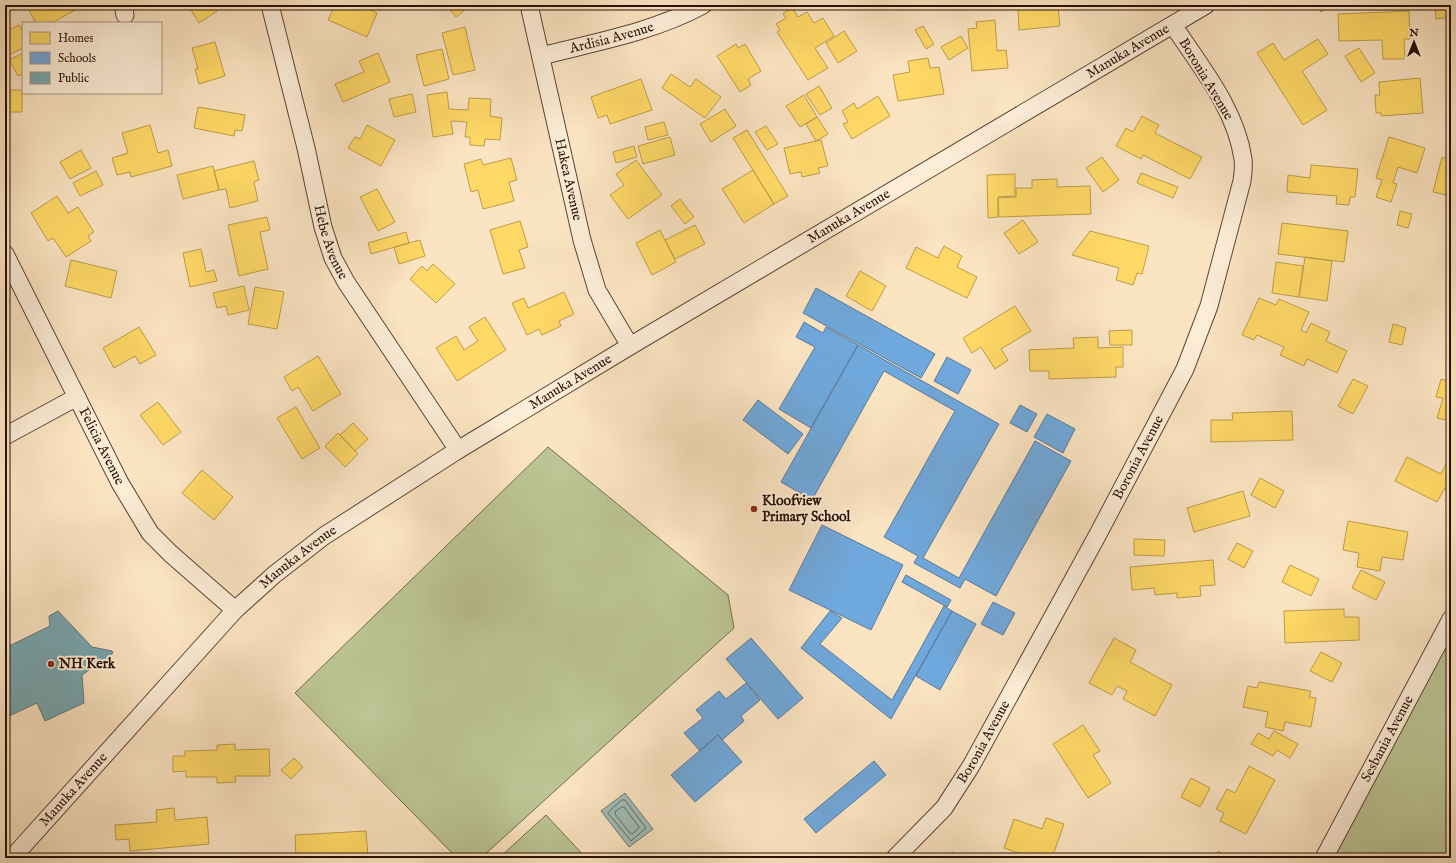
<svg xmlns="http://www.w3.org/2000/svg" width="1456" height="863" font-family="'IM FELL English',serif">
<rect width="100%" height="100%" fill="#fbe4c2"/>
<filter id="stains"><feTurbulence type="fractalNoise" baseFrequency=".005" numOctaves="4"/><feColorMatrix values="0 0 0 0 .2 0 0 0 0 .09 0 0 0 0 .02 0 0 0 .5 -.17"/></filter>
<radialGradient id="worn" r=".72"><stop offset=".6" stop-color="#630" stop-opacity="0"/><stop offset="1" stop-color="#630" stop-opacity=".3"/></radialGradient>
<path fill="#bcc595" stroke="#726a4c" d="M548,447L728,595L734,628L481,858H457L295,693Z
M1451,635V858H1333Z
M546,815L586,858H499Z"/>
<path fill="#9fbeb7" stroke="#6f786f" d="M625,793L653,829L629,847L601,811Z"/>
<path fill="#ffd966" stroke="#be9c49" d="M26,5H84L52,23H36Z
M188,5H213L217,11L199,23Z
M335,5H360L377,13L367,37L328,20Z
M446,5H471L456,17Z
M1037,5H1058L1060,26L1019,30L1018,8Z
M1316,5H1331L1321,12Z
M1427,5H1451V17L1436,19L1435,7H1427Z
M792,7L798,17L807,12L814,23L823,18L834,36L815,48L828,68L808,80L777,32L780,30L776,24L786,18L783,14Z
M1409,11L1410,39H1404L1405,59H1383L1382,40L1339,41L1338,14Z
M995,20L997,51L1006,50L1008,68L972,71L968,29L977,28L976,22Z
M19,25L23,31V48L7,56L5,52V32Z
M923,26L934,44L926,49L915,30Z
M465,27L475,70L453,75L442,33Z
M844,31L857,51L838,63L826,43Z
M961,36L968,48L949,60L941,47Z
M1318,39L1328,54L1302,71L1327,110L1303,125L1257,53L1273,43L1284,60Z
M215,42L225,76L199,84L195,69H198L192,48Z
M736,44L738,48L745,44L761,71L748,79L751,85L740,92L717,56Z
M1359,48L1375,73L1361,82L1345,56Z
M442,49L449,79L424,86L416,55Z
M23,53V74L18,76L9,60Z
M378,53L390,82L343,102L335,84L364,72L359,61Z
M928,58L930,68L939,67L944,94L898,101L893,75L910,72L908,61Z
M671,74L690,87L696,79L721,97L705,118L662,88Z
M1420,78L1423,113L1381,116V113H1376L1375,95H1380L1379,82Z
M641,79L652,110L610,124L607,115L598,118L591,97Z
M819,86L832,108L820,115L806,94Z
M5,90H22V112H5Z
M447,92L449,109L468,110L469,98L491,99L490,116L502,118L500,140L485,139L484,146L470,145V137H465L467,122L451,121L453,134L433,137L427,95Z
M412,94L416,112L394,117L389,99Z
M804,95L817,117L800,127L786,106Z
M878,96L890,116L852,139L843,124L848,122L842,111L854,103L857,109Z
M198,107L245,115L242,131L235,130L234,136L194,128Z
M725,109L736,126L711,142L700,124Z
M1142,116L1159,125L1155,133L1202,157L1190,179L1143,155L1141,159L1116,146L1126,128L1133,132Z
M817,117L828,134L816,141L806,124Z
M664,122L668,135L648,140L645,127Z
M150,125L158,153L168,150L172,166L131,177L130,172L117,175L112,158L128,153L122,133Z
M367,125L395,140L381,166L348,148L355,137L360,139Z
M766,126L778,144L767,150L755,132Z
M747,130L788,196L774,204L733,138Z
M670,137L675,155L643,164L638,146Z
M1389,137L1425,148L1417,173L1398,167L1393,183L1397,184L1391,202L1376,197L1382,180L1376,178Z
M821,140L828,166L818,168L820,173L802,177L801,172L790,174L784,148Z
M634,146L637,157L616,163L613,152Z
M81,150L91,168L70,179L60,162Z
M1102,157L1119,180L1103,192L1086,168Z
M1442,157L1451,160V196L1433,192Z
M511,158L517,180L509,182L514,201L483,209L478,190L471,192L464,164L481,159L483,165Z
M636,160L662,195L628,219L610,195L624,185L616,174Z
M254,161L259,180L254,182L258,201L230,208L226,189L219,190L214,171Z
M1311,165L1358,169L1355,197H1350L1349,205L1336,204L1337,196L1287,192L1288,175L1310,178Z
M213,166L219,190L183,199L177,175Z
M753,170L774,204L744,223L722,189Z
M96,171L103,185L80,196L73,183Z
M1141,173L1178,187L1173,198L1137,183Z
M1015,174V196L998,197V217L988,218L987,175Z
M1057,179V187L1090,186L1091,214L999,217L998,198L1016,197V188H1032V180Z
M377,189L395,222L378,231L360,197Z
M57,196L68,213L78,207L94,232L88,236L91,241L66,257L53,238L48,241L31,213Z
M680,199L694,217L685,224L671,206Z
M1400,211L1412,214L1408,228L1397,225Z
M267,217L270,230L260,232L268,269L239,276L228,225Z
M1023,220L1038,242L1019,254L1004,233Z
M520,221L528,247L519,250L525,268L503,274L490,230Z
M1282,223L1348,231L1344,262L1278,254Z
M695,225L705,244L675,259L665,240Z
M660,230L676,262L652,275L636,243Z
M1090,231L1149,246L1142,274L1137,273L1133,285L1116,280L1119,268L1072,255Z
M406,232L409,243L371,254L368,243Z
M420,240L425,256L399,264L394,247Z
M944,246L962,256L957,267L977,277L967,298L906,268L916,247L938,258Z
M201,249L206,272L214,270L217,281L190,287L183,253Z
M1305,257L1332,261L1327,301L1299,297Z
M71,260L117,271L111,298L65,286Z
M1276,262L1303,266L1299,297L1272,293Z
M433,264L455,284L436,303L410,279L422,266L427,271Z
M860,271L886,286L872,311L846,296Z
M244,286L249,310L228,315L226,306L217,308L213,293Z
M255,287L284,292L277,329L248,324Z
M564,292L574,314L559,321L561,326L542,335L539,329L527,335L512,303L524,298L528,308Z
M1259,298L1276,305L1279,299L1309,312L1301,330L1306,333L1311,323L1330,332L1326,341L1347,351L1337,373L1307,359L1304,366L1280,355L1284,347L1257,335L1254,340L1242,335Z
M1015,306L1031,331L1001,349L1008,360L995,369L981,347L972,353L963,338Z
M485,317L506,350L457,381L436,348L456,336L464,350L478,341L469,327Z
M1393,324L1406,328L1402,345L1389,342Z
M139,327L156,355L140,364L135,356L114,368L103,348Z
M1132,330V345H1110L1109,331Z
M1098,337V348L1123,347V367H1116V377L1049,379V371H1030L1029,350L1074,348L1073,338Z
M318,356L341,394L313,411L298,387L292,391L284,377Z
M1353,379L1368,386L1353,414L1338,406Z
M1441,379L1451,382V421L1437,418L1443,398L1436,397Z
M158,402L181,432L163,445L140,415Z
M296,407L320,448L302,459L277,418Z
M1292,411L1293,440L1211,442V420H1233L1232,413Z
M353,423L368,439L355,451L340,435Z
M338,433L358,454L345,467L325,446Z
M1407,457L1441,474L1446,464L1451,466V491L1445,488L1437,502L1395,481Z
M202,470L233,497L214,520L182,493Z
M1260,478L1284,491L1275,508L1251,495Z
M1243,491L1250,516L1194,532L1187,508Z
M1348,521L1408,532L1403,560L1382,557L1380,571L1357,567L1359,553L1343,550Z
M1134,539L1165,540L1164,556L1134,555Z
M1237,543L1253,551L1244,568L1228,559Z
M1213,560L1215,585L1200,586L1201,596L1177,598V593L1155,595L1154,588L1132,590L1130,567Z
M1290,565L1319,579L1311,596L1282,582Z
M1361,570L1385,582L1376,600L1352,588Z
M1344,609V617H1359V640L1285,643L1284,611Z
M1114,638L1136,650L1130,662L1172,685L1155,716L1123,699L1127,691L1117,686L1112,695L1089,683Z
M1321,652L1342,663L1332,682L1310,671Z
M1259,682L1311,691L1309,697L1316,698L1311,727L1285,722L1283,731L1265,727L1268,712L1243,707L1248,686L1257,688Z
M1083,725L1100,751L1093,755L1111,783L1088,798L1053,744Z
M1274,731L1298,744L1290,758L1277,750L1273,756L1251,744L1258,733L1269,739Z
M235,744V750L269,749L270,776H235L236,782L217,783V777H186V771L173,772V756H185V751L217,750V745Z
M294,758L303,767L291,779L281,770Z
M1249,766L1275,780L1246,834L1220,821L1224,813L1216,809L1227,789L1235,793Z
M1191,778L1210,788L1200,807L1181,797Z
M174,808L175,820L207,817L209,844L130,851L129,839L116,840L115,825L157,822L156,810Z
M1046,818L1064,824L1052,858H1047L1034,853L1032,858L1004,848L1014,819L1042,829Z
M366,831L368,856L343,858H296L295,835Z
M1218,851L1230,858H1214Z
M953,852L958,858H946Z"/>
<path fill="#6fa8dc" stroke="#5a7a9b" d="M816,288L935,354L921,378L803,313Z
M804,322L823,333L826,327L858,345L811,428L779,409L815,347L796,337Z
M858,345L999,424L923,558L959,578L1035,441L1071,461L996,596L965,579L960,588L914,563L918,556L884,537L955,411L884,371L812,500L781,482Z
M947,357L971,370L958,394L934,381Z
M758,400L803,434L788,454L743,420Z
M1020,405L1037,414L1027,432L1010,423Z
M1047,414L1075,429L1063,453L1034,437Z
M822,525L903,565L871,630L789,590Z
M906,575L951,600L947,607L902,582Z
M993,602L1015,613L1003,635L981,624Z
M944,606L952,611L891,719L801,648L830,611L842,618L820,644L892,700Z
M952,611L976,624L940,690L916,676Z
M751,638L803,698L778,719L726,659Z
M746,683L760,700L741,716L744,721L722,740L718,735L700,751L684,733L703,718L696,710L719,691L726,699Z
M718,735L742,762L695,802L671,775Z
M874,761L886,775L816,833L804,819Z"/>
<path fill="#76a5af" stroke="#5f787c" d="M58,611L92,647L112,651L113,653L82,675L84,703L45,721L37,703L5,718V648L50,626L49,616Z"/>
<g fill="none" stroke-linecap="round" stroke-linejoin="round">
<path stroke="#64665e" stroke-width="1" d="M622,800H625L646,828L631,841L608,813Z
M622,807H624L639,827L638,829L632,834L630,833L615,814V812Z"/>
<defs>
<g id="minor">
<path d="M123,5L125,15"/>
<path id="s1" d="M270,5L306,148L323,227L333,258L346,282L458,450"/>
<path id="s2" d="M529,5L582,240L597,290L630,346"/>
<path id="s3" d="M541,56C596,42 653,32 703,5"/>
<path id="s4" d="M5,254L120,483L150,533L171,554L235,610"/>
<path d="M5,436L77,397"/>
<path id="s5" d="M12,858L235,610L275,574L324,536L458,450L630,346L1206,5"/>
<path id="s6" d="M895,858L944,808L971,766L1097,536L1185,369L1209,306L1242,181C1243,174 1244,166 1243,159C1236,109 1200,66 1173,25"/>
<path id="s7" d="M1324,858L1451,619"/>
</g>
</defs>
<use href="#minor" stroke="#5d4434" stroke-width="19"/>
<use href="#minor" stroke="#fcedd7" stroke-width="17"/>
</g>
<g fill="#8f2418" stroke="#fcedd7" stroke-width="1.5">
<circle cx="754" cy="509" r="4"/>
<circle cx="51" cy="664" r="4"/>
</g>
<g text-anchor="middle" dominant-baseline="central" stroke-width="4" stroke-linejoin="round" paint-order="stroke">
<g font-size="14" fill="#280f04" stroke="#fcedd7">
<text stroke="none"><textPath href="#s3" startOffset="73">Ardisia Avenue</textPath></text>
<text stroke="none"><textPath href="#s5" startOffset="1388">Manuka Avenue</textPath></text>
<text transform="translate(1206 79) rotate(59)">Boronia Avenue</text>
<text stroke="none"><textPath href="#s2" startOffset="179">Hakea Avenue</textPath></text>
<text stroke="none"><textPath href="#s5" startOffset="1064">Manuka Avenue</textPath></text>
<text stroke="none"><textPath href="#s1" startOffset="245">Hebe Avenue</textPath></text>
<text stroke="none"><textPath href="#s5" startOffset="740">Manuka Avenue</textPath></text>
<text stroke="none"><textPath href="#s4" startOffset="215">Felicia Avenue</textPath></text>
<text stroke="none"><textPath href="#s6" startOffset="471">Boronia Avenue</textPath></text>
<text stroke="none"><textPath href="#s5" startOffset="416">Manuka Avenue</textPath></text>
<text stroke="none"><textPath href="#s7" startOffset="135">Sesbania Avenue</textPath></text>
<text stroke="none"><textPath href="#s6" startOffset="147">Boronia Avenue</textPath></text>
<text stroke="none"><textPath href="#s5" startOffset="92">Manuka Avenue</textPath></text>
</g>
<g font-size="14" font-weight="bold" fill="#280f04" stroke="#fcedd7" text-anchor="start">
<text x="762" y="501">Kloofview<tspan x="762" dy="16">Primary School</tspan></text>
<text x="59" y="664">NH Kerk</text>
</g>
</g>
<rect width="1456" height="863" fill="none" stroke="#fbe4c2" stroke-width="20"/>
<rect x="6" y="6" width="1444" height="851" fill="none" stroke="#280f04" stroke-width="2"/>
<rect x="10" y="10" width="1436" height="843" fill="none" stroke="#280f04"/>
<rect x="22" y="22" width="140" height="72" fill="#fcedd7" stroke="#a79483"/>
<rect x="30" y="32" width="20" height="12" fill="#ffd966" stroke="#a79483"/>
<text x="58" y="42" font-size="12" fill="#280f04">Homes</text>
<rect x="30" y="52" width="20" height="12" fill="#6fa8dc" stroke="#a79483"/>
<text x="58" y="62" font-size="12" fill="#280f04">Schools</text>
<rect x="30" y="72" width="20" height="12" fill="#76a5af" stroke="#a79483"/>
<text x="58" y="82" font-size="12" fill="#280f04">Public</text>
<g transform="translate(1414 42)" stroke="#fcedd7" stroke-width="3" paint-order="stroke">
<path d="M0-3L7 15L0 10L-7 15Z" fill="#280f04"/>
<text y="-6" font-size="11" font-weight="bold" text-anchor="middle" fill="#280f04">N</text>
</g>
<rect width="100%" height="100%" filter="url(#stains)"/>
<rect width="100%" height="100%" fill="url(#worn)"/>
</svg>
